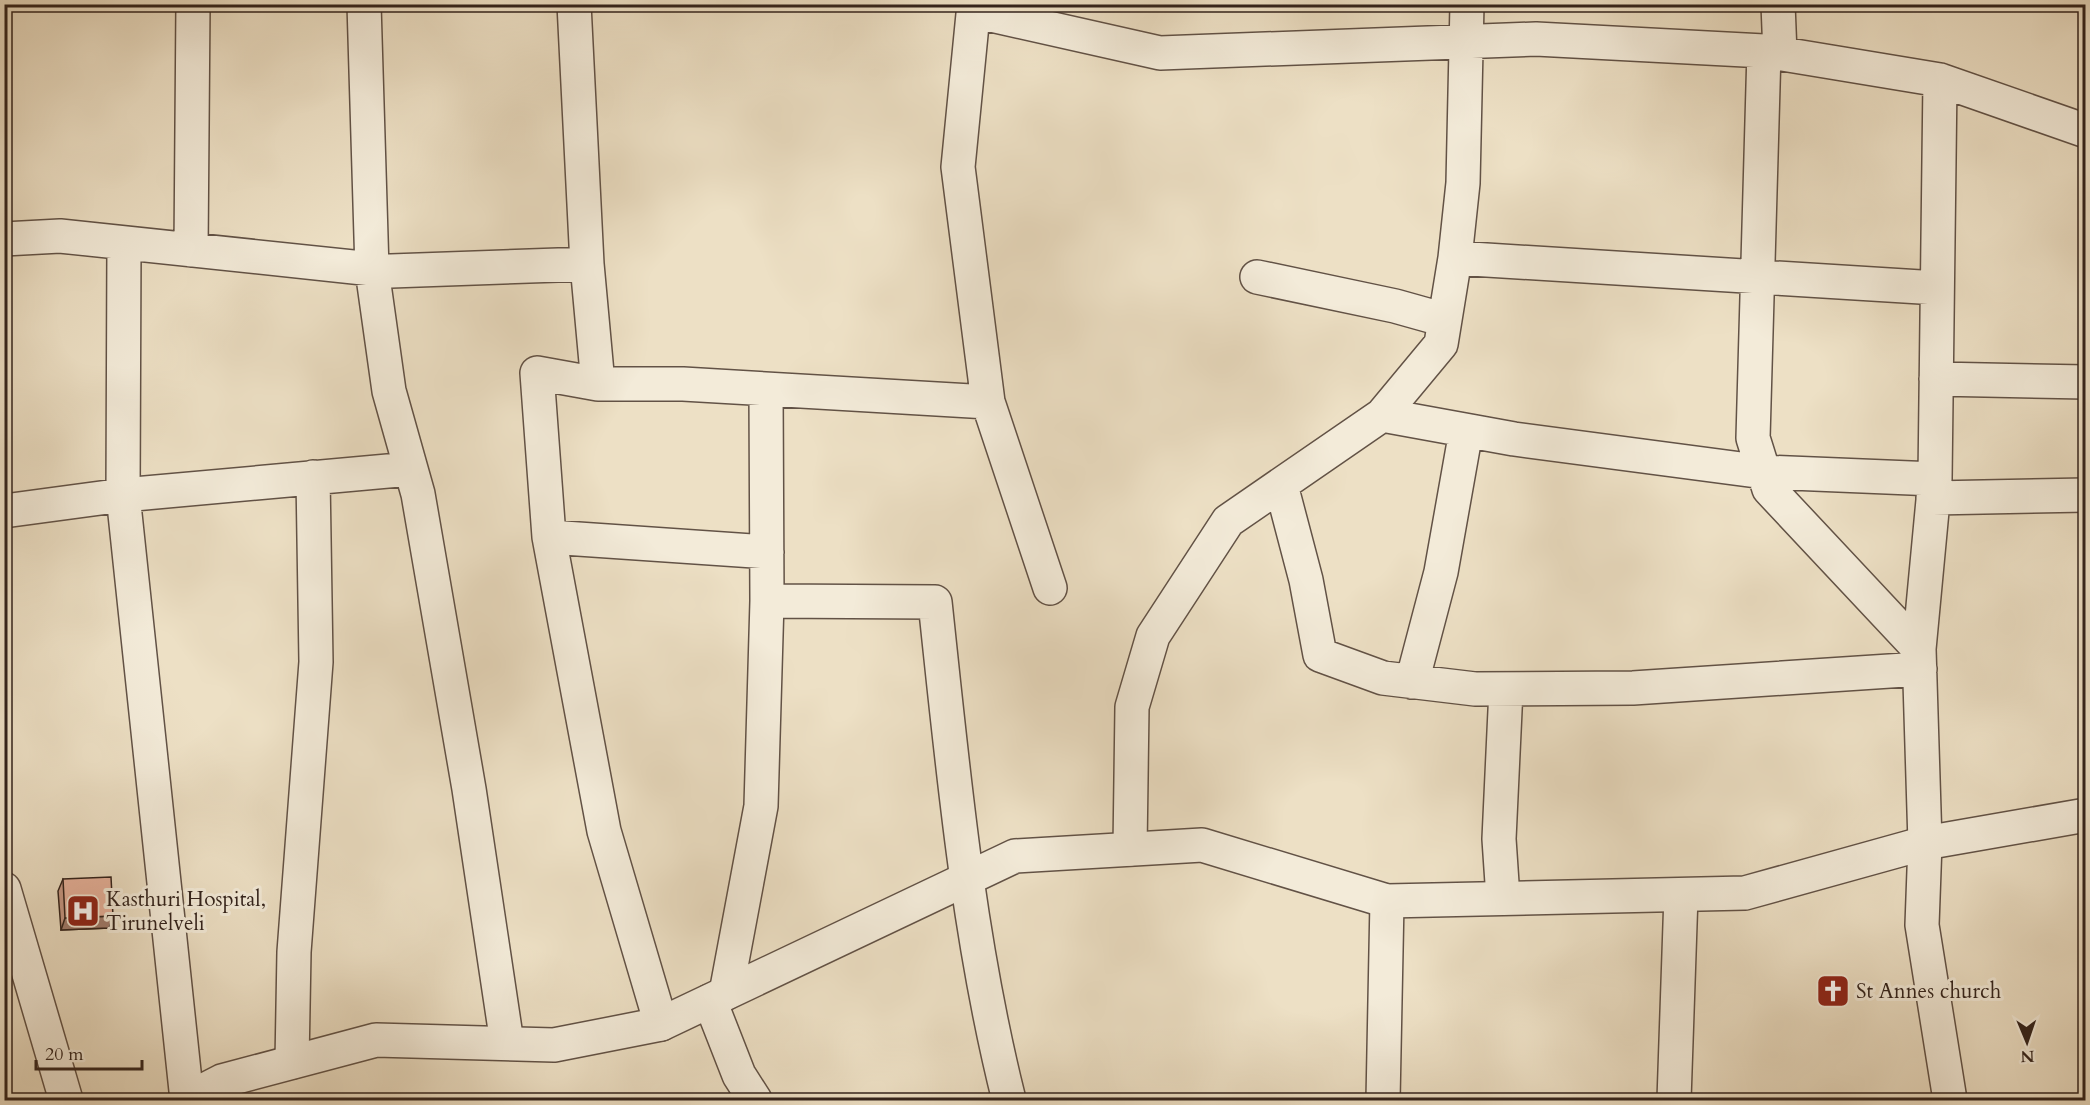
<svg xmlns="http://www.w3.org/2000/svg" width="2090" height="1105" font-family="Cardo,serif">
<rect width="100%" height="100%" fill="#ede0c5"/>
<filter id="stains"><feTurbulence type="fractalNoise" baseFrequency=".00333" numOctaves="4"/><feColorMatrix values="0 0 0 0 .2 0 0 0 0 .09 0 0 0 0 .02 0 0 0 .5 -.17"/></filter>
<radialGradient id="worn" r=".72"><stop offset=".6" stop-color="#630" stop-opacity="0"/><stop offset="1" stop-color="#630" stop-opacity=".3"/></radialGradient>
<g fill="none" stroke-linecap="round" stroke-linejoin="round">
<defs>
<path id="minor" d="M364,4L372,270L389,391L418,494L469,789L507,1043
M574,4L587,264L598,384H683L988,402L958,167L974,4
M1778,4L1780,54
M973,11L1160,53L1536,39L1764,51L1940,80L2086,131
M1764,51L1753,438L1769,489L1919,649L1925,843L1922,925L1950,1100
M4,239L60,236L391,271L587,264
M124,243L123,495L187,1100
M191,250L193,4
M1455,258L1937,288
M1257,277L1395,306L1445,320
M1936,379L2086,382
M598,384L537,373L549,537L604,831L661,1024
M988,402L1050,588
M1382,415L1514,439L1764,472L1935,479
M1281,485L1306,580L1320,655L1383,678L1475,689L1633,688L1920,669
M1933,498L2086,495
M4,511L123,495L410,469
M549,537L767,552
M767,601L935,602C953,770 968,937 1009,1100
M1919,649L1935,479L1940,80
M1412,682L1441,572L1466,431
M1130,849L1132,707L1153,636L1228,521L1382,415L1441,344L1455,258L1463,183L1467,4
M4,889L66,1100
M1503,898L1499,839L1506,689
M726,993L761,806L767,601L766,390
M710,1001L739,1075L755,1100
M292,1062L294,952L316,662L313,477
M1383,1100L1387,901
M1674,1100L1681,895"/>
<path id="tertiary" d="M185,1100L222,1081L376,1040L554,1045L661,1024L1015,856L1202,845L1387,901L1745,893L1925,843L2086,815"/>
</defs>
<use href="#minor" stroke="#625246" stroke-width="36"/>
<use href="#tertiary" stroke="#625246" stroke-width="36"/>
<use href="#minor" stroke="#f3ebd9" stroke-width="33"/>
<use href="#tertiary" stroke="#f3ebd9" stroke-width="33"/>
</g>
<path fill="#c89a87" stroke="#33231c" stroke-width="1.5" d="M63,879L109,928L61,930L58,891Z"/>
<path fill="#a27d6e" stroke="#33231c" stroke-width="1.5" d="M113,916L109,928L61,930L65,918Z"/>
<path fill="#e8b39d" stroke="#33231c" stroke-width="1.5" d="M111,877L113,916L65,918L63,879Z"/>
<defs>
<symbol id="hospital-square" viewBox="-11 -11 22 22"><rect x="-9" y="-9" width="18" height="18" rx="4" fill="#8f2418" stroke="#f3ebd9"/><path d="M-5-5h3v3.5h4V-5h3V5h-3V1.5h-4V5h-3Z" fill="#fff"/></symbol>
<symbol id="church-square" viewBox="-11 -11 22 22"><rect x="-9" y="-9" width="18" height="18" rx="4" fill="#8f2418" stroke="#f3ebd9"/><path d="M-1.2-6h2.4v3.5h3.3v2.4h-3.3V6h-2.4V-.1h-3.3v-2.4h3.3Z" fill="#fff"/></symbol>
</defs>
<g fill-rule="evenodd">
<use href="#hospital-square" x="64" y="892" width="38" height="38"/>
<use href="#church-square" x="1814" y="972" width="38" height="38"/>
</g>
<g text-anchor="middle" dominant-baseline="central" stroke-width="6" stroke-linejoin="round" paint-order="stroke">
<g font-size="21" fill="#33231c" stroke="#f3ebd9" text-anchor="start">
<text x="106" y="899">Kasthuri Hospital,<tspan x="106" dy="24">Tirunelveli</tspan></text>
<text x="1856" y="991">St Annes church</text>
</g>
</g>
<rect width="2090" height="1105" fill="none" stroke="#ede0c5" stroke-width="24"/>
<rect x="6" y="6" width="2078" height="1093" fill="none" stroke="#33231c" stroke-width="3"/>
<rect x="12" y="12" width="2066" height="1081" fill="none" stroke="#33231c" stroke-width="1.5"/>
<g transform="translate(2027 1042) rotate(178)" stroke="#f3ebd9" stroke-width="4.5" paint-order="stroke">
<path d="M0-4.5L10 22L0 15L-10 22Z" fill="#33231c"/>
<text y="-9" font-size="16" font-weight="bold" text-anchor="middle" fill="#33231c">N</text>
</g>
<path d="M36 1060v9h106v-9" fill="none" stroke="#33231c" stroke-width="3"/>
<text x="45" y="1060" font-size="18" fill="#33231c" stroke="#f3ebd9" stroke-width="4.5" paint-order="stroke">20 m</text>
<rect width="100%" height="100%" filter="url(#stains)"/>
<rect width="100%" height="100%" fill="url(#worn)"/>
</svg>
